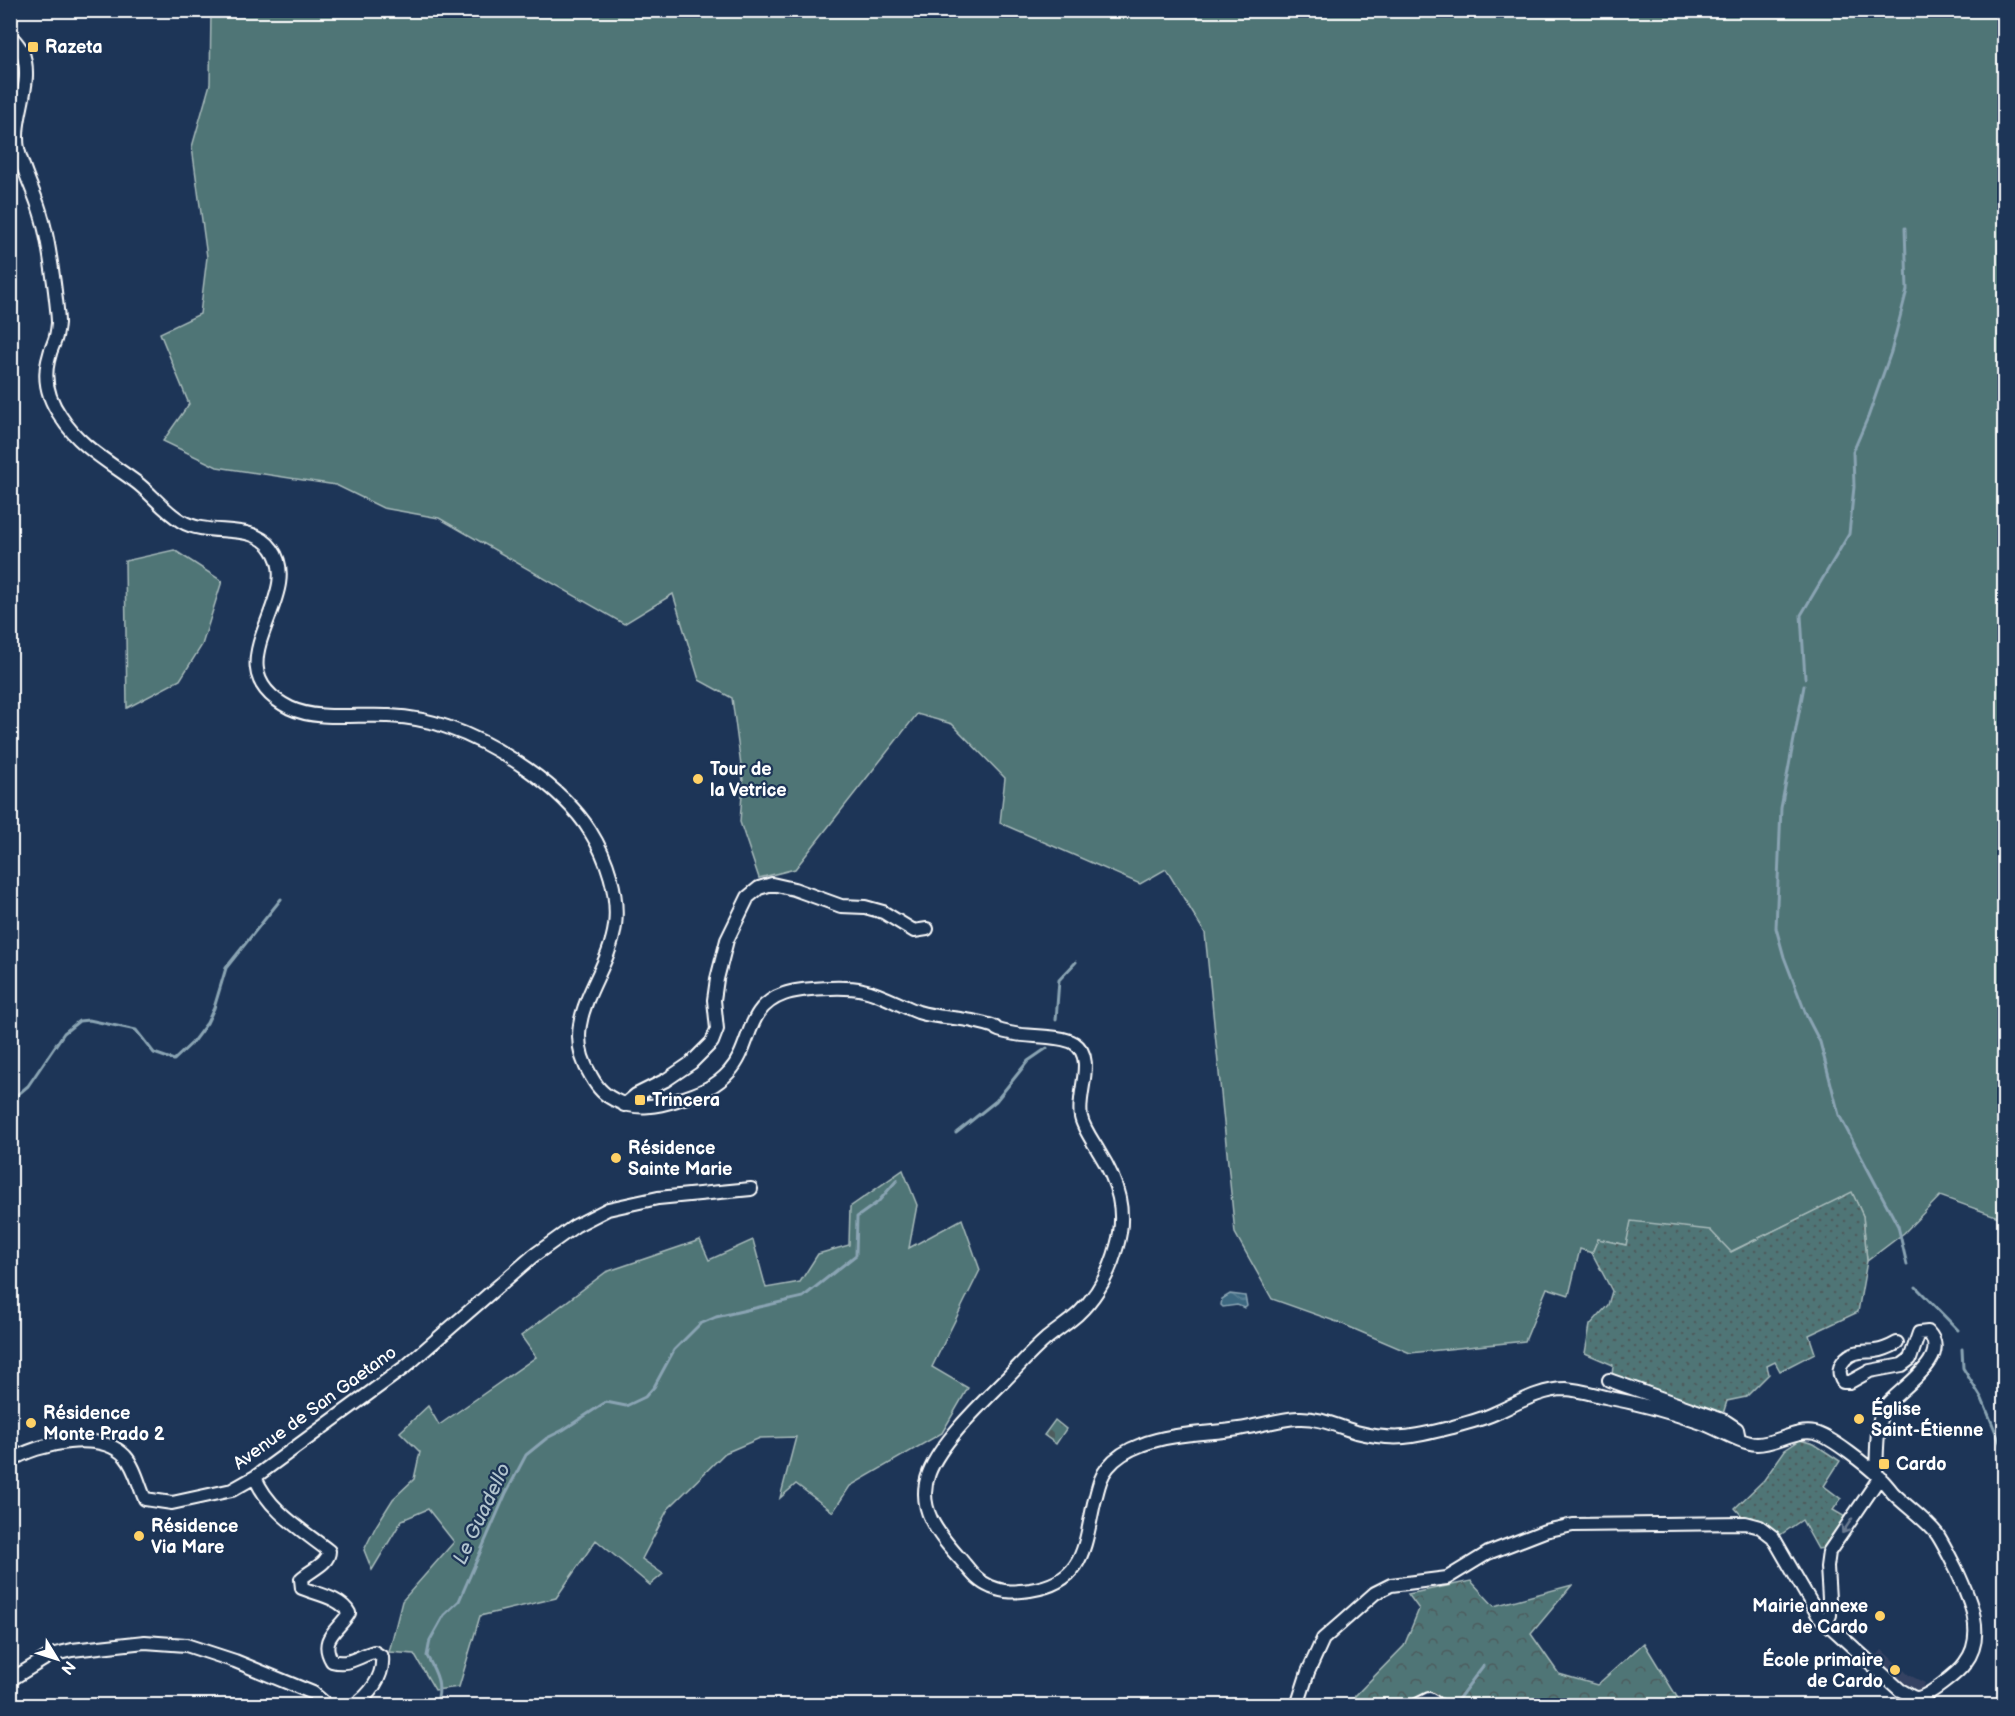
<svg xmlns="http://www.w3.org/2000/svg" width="2015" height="1716" font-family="'Balsamiq Sans',sans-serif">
<defs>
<pattern id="forest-crowns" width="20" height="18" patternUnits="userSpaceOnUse" patternTransform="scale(1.5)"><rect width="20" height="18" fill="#4f7476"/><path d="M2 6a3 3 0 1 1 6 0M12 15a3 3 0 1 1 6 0" fill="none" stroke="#4d5c5d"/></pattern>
<pattern id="cemetery-stones" width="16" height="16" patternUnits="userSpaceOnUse" patternTransform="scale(1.5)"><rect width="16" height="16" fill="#4f7476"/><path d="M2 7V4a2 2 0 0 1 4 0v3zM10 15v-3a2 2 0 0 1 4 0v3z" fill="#4d5c5d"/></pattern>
<pattern id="garden-dots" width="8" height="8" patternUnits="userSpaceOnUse" patternTransform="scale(1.5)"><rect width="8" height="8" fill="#4f7476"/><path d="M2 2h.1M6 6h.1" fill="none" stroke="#4d5c5d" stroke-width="1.8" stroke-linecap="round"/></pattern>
<pattern id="water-waves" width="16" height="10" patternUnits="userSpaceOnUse" patternTransform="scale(1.5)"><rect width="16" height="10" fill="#3c6881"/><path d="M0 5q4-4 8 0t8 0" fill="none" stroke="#597f94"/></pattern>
</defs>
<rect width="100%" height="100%" fill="#1d3557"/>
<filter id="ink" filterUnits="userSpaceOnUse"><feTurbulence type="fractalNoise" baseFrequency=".0167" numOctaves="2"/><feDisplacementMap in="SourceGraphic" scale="12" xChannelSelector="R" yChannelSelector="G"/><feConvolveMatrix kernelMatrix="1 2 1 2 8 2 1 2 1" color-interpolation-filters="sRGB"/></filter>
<g filter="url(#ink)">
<path fill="#344362" d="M1882,1650L1909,1675L1925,1683L1920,1694L1903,1685L1874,1659Z"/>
<path fill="#4f7476" stroke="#a7baba" stroke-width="1.5" d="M211,11H2004V1219L1940,1196L1904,1233L1867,1261L1863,1216L1852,1193L1730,1252L1626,1245L1598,1239L1592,1253L1580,1249L1569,1295L1547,1288L1525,1341L1410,1353L1340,1323L1272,1299L1235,1233L1205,933L1166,869L1140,884L1000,823L1005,778L952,724L917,714L795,869L759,878L740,822L743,781L732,698L699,680L673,594L624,624L439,518L383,508L336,485L217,467L163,441L189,404L160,333L200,314L207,257L192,147L210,84Z
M174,550L222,581L202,645L180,680L127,708L125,561Z
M903,1170L917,1205L909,1248L962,1219L980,1270L932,1367L968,1388L942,1433L850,1486L833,1512L796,1484L780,1498L796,1437L760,1438L725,1453L668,1509L642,1559L663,1574L650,1585L596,1540L556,1598L480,1616L459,1687L435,1690L414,1654L389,1652L402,1601L454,1542L428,1509L402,1520L372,1570L364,1550L376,1526L393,1499L414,1479L420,1452L400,1432L428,1406L439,1425L536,1357L521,1336L606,1272L700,1240L709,1260L753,1240L766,1288L800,1282L818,1254L849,1245L850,1207Z"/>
<path fill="url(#forest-crowns)" stroke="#a7baba" stroke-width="1.5" d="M1471,1581L1494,1606L1572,1585L1531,1634L1559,1674L1597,1685L1644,1643L1682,1705L1451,1706L1442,1698L1431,1696L1406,1705L1351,1706L1355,1696L1404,1646L1419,1609L1408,1594Z"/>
<path fill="url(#cemetery-stones)" stroke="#a7baba" stroke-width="1.5" d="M1055,1420L1066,1429L1056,1444L1044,1435Z"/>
<path fill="url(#garden-dots)" stroke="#a7baba" stroke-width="1.5" d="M1852,1192L1863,1216L1867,1261L1858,1312L1809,1335L1815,1353L1780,1371L1775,1362L1767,1366L1769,1374L1746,1397L1727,1401L1723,1414L1612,1377L1613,1365L1585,1353L1590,1325L1608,1305L1612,1291L1592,1253L1598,1239L1626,1245L1631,1221L1710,1230L1731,1252Z
M1800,1440L1814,1444L1840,1461L1824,1486L1841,1499L1833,1510L1847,1518L1829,1547L1818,1549L1802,1520L1780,1535L1759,1519L1743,1517L1735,1508L1764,1480L1785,1450Z"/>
<path fill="url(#water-waves)" stroke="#8aa4b3" stroke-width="1.5" d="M1230,1294L1245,1296L1247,1306L1245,1308L1237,1305L1223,1307L1221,1305L1222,1299Z"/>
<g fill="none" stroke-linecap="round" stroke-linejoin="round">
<path stroke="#8aa4b3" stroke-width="3" d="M1805,678L1801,615L1849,534L1854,487L1853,452L1868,417L1891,352L1907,290L1905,228
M1804,686L1781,808L1776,928L1784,957L1807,1017L1820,1042L1839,1115L1898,1226L1907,1265
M1056,1020L1059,980L1076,962
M10,1101L28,1086L64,1033L79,1021L89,1020L136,1030L154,1053L174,1060L192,1043L207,1023L214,1008L226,968L281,899
M956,1133L996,1101L1028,1061L1047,1048
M1916,1287L1958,1330
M1962,1349L1963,1368L1982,1399L2004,1452
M435,1706C444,1687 436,1672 427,1656L430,1640L444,1615L459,1601L506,1493L526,1455L547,1438L563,1430L606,1402L626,1406L645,1397L654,1387L674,1350L700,1324L716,1317L803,1297L856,1255L857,1217L878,1202L897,1180
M1453,1706L1483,1666"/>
<defs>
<path id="minor" d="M10,35C14,40 19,45 22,51C35,83 12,116 18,149C22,168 32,187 38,205C47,231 50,256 54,283C55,291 58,315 58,323C56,347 53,338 48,361C43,382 49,400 61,417C79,446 109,462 136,482C151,493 164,511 181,521C209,538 253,521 272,549C307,598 208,667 290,708C317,721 359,714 389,716C409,717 428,720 447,727C496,744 563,787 590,831C607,858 619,894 615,926C608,979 556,1020 591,1076C598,1089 605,1096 619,1102C638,1110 658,1106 677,1100C696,1095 716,1087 729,1072C753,1046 744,1008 784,994C800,988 846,986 863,990C882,994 899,1005 918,1012C937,1018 957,1017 977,1022C1012,1030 980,1027 1015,1034C1030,1037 1061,1035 1074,1043C1097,1058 1076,1094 1081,1117C1083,1128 1094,1143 1099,1152C1118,1182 1127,1212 1117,1246C1110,1272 1097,1296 1078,1314C1068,1323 1057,1330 1046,1339C1031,1352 1018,1367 1004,1381C980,1405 941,1442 929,1473C915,1509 940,1536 962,1561C971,1572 977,1581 991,1587C1006,1593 1014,1592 1030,1590C1084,1582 1084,1548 1094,1503C1098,1490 1099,1478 1108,1467C1116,1457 1130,1449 1141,1445C1171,1433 1207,1434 1239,1429C1258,1426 1279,1419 1298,1418C1318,1417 1337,1426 1356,1432C1396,1442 1414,1437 1453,1427C1469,1422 1476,1421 1491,1415C1515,1405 1539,1389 1566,1389C1579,1390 1592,1394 1605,1397C1638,1403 1670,1412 1702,1423C1719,1429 1739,1443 1757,1444C1776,1444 1795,1429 1815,1433C1830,1436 1869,1467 1880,1478C1885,1483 1889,1488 1893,1493C1907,1507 1925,1519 1937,1534C1941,1540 1953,1563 1956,1569C1969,1597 1987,1635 1965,1663C1959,1672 1928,1697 1917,1698C1911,1698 1906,1692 1900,1690L1818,1615L1773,1537L1760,1527L1745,1523L1573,1525L1545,1531L1488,1553L1447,1578L1391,1585L1375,1593L1323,1639L1308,1672L1297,1706
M624,1105L636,1095L666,1080L691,1063L712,1042L717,1029L714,1000L717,979L727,940L748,897L759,888L772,884L794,889L841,906L865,907L883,912L914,931L927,929
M1609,1380L1725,1421L1737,1429L1739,1439
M10,1461C38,1443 100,1430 125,1456C135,1467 139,1486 145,1499L172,1503L232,1490L255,1477L405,1367L533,1256L575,1226L608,1209L658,1198L751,1189
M1876,1473C1877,1459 1876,1420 1884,1408C1896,1390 1954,1359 1928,1332L1919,1333L1910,1359L1902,1365L1870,1371L1850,1382H1843C1834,1368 1845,1354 1860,1352C1865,1351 1870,1352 1875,1351C1883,1350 1890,1347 1897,1343
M255,1477C268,1510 302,1530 329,1551C329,1564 310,1570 301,1579L302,1588C317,1594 341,1598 349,1613C339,1630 318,1638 332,1661C349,1666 358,1656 374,1652L382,1657C384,1677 369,1696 353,1706
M1826,1623L1830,1615L1827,1567L1829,1552L1880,1477
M10,1680L51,1655L72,1650L145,1642L186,1645L235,1661L313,1693L328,1706
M1415,1706L1429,1699L1434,1702V1706"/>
</defs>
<use href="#minor" stroke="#fff" stroke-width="16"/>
<use href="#minor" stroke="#1d3557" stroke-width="12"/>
</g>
<defs><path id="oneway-shaft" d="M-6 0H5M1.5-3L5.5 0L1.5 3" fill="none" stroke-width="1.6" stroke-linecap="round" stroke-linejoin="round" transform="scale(1.5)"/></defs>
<use stroke="#6c7c92" href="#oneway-shaft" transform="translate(1847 1526) rotate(124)"/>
</g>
<g fill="#ffd166" stroke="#1d3557" stroke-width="2">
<rect x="27" y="41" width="12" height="12" rx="3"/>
<circle cx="698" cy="779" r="6"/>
<rect x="634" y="1094" width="12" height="12" rx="3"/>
<circle cx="616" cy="1158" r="6"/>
<circle cx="1859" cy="1419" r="6"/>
<circle cx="31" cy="1423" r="6"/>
<rect x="1878" y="1458" width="12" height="12" rx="3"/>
<circle cx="139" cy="1536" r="6"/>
<circle cx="1880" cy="1616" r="6"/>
<circle cx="1895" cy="1670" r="6"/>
</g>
<g text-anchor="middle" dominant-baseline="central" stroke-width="4.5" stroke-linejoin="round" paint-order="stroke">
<g font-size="18" font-weight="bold" fill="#fff" stroke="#1d3557" text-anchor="start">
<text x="45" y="47">Razeta</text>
<text x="710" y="769">Tour de<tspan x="710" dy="21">la Vetrice</tspan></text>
<text x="652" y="1100">Trincera</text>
<text x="628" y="1148">Résidence<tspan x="628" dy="21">Sainte Marie</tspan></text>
<text x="1871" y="1409">Église<tspan x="1871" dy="21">Saint-Étienne</tspan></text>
<text x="43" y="1413">Résidence<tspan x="43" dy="21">Monte Prado 2</tspan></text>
<text x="1896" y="1464">Cardo</text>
<text x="151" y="1526">Résidence<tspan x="151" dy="21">Via Mare</tspan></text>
<text x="1868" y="1606" text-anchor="end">Mairie annexe<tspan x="1868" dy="21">de Cardo</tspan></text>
<text x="1883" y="1660" text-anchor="end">École primaire<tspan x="1883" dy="21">de Cardo</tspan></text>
</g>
<g font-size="18" fill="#fff" stroke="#1d3557">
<text transform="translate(315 1408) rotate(-36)">Avenue de San Gaetano</text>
</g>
<g font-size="20" font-style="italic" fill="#b1c3cd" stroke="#1d3557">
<text transform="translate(482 1514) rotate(-65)">Le Guadello</text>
</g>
</g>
<rect width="2015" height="1716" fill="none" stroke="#1d3557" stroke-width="36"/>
<rect x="18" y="18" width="1979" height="1680" fill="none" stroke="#fff" stroke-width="2" filter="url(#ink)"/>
<g transform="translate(57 1659) rotate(128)" stroke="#1d3557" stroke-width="4.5" paint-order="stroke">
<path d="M0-4.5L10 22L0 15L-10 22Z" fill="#ffffff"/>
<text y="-9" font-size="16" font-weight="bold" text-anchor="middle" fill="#ffffff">N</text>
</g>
</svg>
